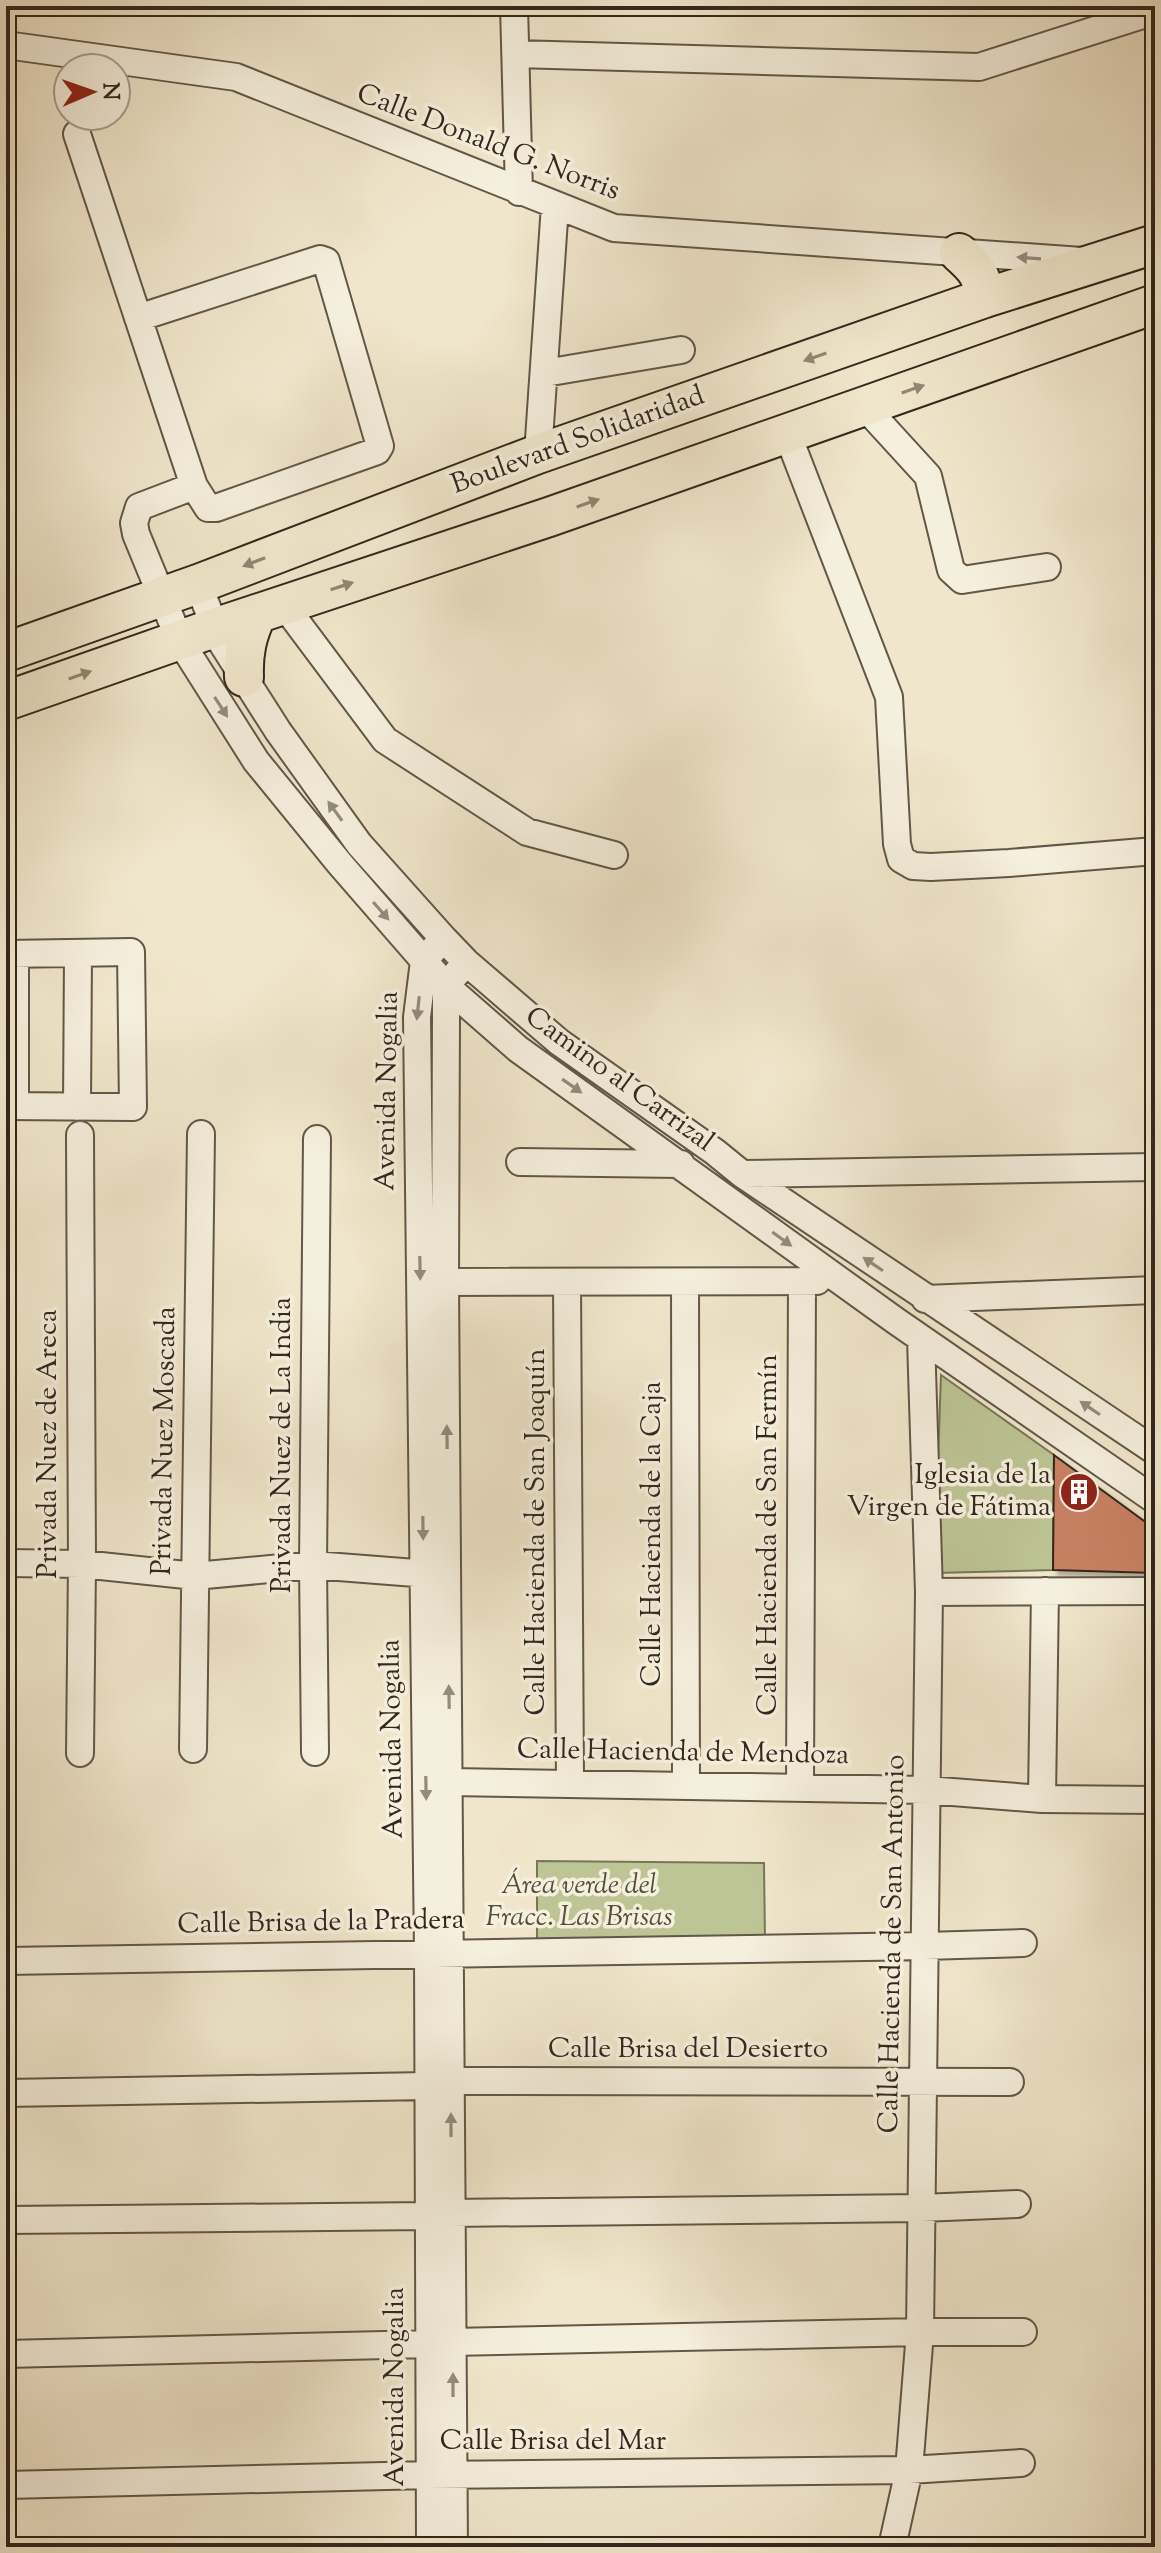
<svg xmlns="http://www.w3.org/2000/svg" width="1161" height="2553" font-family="'Sorts Mill Goudy',serif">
<defs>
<filter id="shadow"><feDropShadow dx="5" dy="5" stdDeviation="2" flood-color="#0004"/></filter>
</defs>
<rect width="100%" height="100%" fill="#f0e6cb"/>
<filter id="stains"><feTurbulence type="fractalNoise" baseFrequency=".0025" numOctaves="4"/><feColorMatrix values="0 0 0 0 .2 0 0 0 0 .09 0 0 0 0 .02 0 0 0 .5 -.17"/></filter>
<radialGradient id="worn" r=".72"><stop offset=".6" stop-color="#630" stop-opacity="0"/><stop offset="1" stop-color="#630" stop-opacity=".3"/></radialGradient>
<path fill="#bdc495" stroke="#787659" stroke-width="2" d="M941,1375L1054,1455L1053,1570L934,1573Z
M537,1861L764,1863L765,1941L537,1946Z"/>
<path fill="#c88063" stroke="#33271d" stroke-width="2" filter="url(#shadow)" d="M1054,1455L1155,1529V1573L1053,1570Z"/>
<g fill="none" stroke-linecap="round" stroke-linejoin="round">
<defs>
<path id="minor" d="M514,6L519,192
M6,45L236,77L614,228L1082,261
M516,54L979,67L1155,11
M77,134L194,486L139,507L134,523L136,534L180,641L256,761L340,864L446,986L518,1049L896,1321L1155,1500
M138,318L320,259L326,261L380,446L377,451L216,508H208L194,486
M545,373L681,350
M864,406L928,476L951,570L962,580L1047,567
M787,433L889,697L897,844L901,859L913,866L931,867L1009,863L1155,851
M538,454L555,205
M198,584L220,640L278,731L359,844L443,938L466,962L559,1042L715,1152L742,1174L1155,1451
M284,605L385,740L527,832L614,855
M6,954L131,952L133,1107L6,1106
M15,1106V954
M77,1107L78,953
M520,1162L681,1164
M742,1174L1155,1167
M445,1282L817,1281
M567,1282L570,1783
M685,1282L686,1786
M925,1299L1155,1290
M6,1563L82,1564L195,1576L313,1565L441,1575
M929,1592L1155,1591
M193,1749L201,1134
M315,1752L313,1565L317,1139
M80,1753L82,1564L80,1135
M450,1782L927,1790L1042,1799L1155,1800
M800,1788L802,1281
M1042,1799L1045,1591
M6,1961L925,1946L1023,1943
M452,2081L1010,2082
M6,2093L428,2086
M451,2213L922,2208L1017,2204
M6,2220L427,2216
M452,2342L920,2332H1023
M6,2354L428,2344
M6,2485L428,2475L909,2470L1021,2463
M430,2547L428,1953L417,1017L424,961L443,938
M454,2547L445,1282L446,1017V986L466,962
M892,2547L909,2470L920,2332L929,1592L921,1339"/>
<path id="highway" d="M959,253C976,268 982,275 985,298
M6,652L198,584L538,454L985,298L1155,244
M244,677C243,653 247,635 257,614
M6,701L214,628L549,517L1155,304"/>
</defs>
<use href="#minor" stroke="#625748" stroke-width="30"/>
<use href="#highway" stroke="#33271d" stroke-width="42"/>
<use href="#minor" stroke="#f5efdd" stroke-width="26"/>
<use href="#highway" stroke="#f0e6cb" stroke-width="38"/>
</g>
<defs><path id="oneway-solid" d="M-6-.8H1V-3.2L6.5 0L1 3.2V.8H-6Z" transform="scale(2)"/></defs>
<g fill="#948b7d">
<use href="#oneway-solid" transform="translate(1029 258) rotate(-176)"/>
<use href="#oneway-solid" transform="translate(221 707) rotate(57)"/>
<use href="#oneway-solid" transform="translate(335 811) rotate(-126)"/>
<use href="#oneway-solid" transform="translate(381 911) rotate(49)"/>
<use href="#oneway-solid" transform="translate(418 1008) rotate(96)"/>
<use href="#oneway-solid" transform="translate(572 1086) rotate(35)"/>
<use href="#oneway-solid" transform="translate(782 1239) rotate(36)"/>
<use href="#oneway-solid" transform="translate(873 1264) rotate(-146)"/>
<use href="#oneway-solid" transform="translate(420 1268) rotate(89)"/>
<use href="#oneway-solid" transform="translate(1090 1408) rotate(-146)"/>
<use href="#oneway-solid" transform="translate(447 1437) rotate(-91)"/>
<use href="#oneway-solid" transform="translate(423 1528) rotate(89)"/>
<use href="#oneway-solid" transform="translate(449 1697) rotate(-91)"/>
<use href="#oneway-solid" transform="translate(426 1788) rotate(89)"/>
<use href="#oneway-solid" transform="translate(451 2125) rotate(-90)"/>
<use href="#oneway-solid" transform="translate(453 2385) rotate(-90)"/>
</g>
<g fill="#928674">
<use href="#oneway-solid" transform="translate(815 357) rotate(161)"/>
<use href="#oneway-solid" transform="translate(913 389) rotate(-19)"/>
<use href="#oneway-solid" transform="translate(588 503) rotate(-19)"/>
<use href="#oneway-solid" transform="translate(254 562) rotate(159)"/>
<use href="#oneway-solid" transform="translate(342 586) rotate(-18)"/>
<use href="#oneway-solid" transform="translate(80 675) rotate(-19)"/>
</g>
<defs>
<symbol id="building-disc" viewBox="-11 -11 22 22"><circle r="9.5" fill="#8f2418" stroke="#f5efdd"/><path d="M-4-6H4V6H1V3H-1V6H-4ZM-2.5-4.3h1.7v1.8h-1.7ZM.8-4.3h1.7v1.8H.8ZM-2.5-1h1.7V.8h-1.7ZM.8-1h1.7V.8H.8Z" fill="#fff"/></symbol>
</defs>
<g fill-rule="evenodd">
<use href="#building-disc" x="1057" y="1470" width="44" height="44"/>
</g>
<g text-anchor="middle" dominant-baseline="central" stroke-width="7" stroke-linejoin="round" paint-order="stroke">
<g font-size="28" fill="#33271d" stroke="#f5efdd">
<text transform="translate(488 143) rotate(21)">Calle Donald G. Norris</text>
<text transform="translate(578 441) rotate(-20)">Boulevard Solidaridad</text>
<text transform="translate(619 1080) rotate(36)">Camino al Carrizal</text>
<text transform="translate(388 1091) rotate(-89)">Avenida Nogalia</text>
<text transform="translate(165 1441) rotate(-89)">Privada Nuez Moscada</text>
<text transform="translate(49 1444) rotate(-90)">Privada Nuez de Areca</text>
<text transform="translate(283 1445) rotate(-90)">Privada Nuez de La India</text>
<text transform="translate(537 1532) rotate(-90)">Calle Hacienda de San Joaquín</text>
<text transform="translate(653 1534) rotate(-90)">Calle Hacienda de la Caja</text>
<text transform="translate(769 1535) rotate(-90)">Calle Hacienda de San Fermín</text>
<text transform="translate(393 1739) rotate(-91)">Avenida Nogalia</text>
<text transform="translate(683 1753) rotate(1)">Calle Hacienda de Mendoza</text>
<text transform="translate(321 1923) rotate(-1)">Calle Brisa de la Pradera</text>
<text transform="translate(893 1944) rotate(-89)">Calle Hacienda de San Antonio</text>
<text x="688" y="2050">Calle Brisa del Desierto</text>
<text transform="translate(396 2387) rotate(-90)">Avenida Nogalia</text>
<text x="553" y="2442">Calle Brisa del Mar</text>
</g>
<g font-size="28" fill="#33271d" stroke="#f5efdd" text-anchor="end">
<text x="1051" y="1476">Iglesia de la<tspan x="1051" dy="32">Virgen de Fátima</tspan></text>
</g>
<g font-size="28" font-style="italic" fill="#564e3b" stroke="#f5efdd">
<text x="579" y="1886">Área verde del<tspan x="579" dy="32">Fracc. Las Brisas</tspan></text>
</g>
</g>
<rect width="1161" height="2553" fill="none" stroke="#f0e6cb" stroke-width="32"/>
<rect x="8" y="8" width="1145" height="2537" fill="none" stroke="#33271d" stroke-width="4"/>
<rect x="16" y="16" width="1129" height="2521" fill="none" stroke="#33271d" stroke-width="2"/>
<g transform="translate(92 92) rotate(88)"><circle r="38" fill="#f5efdd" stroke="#a79f90" stroke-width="2"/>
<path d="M0-6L14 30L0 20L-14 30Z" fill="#8f2418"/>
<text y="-12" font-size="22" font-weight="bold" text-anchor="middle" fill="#33271d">N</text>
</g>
<rect width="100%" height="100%" filter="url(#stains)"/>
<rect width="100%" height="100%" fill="url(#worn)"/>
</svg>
